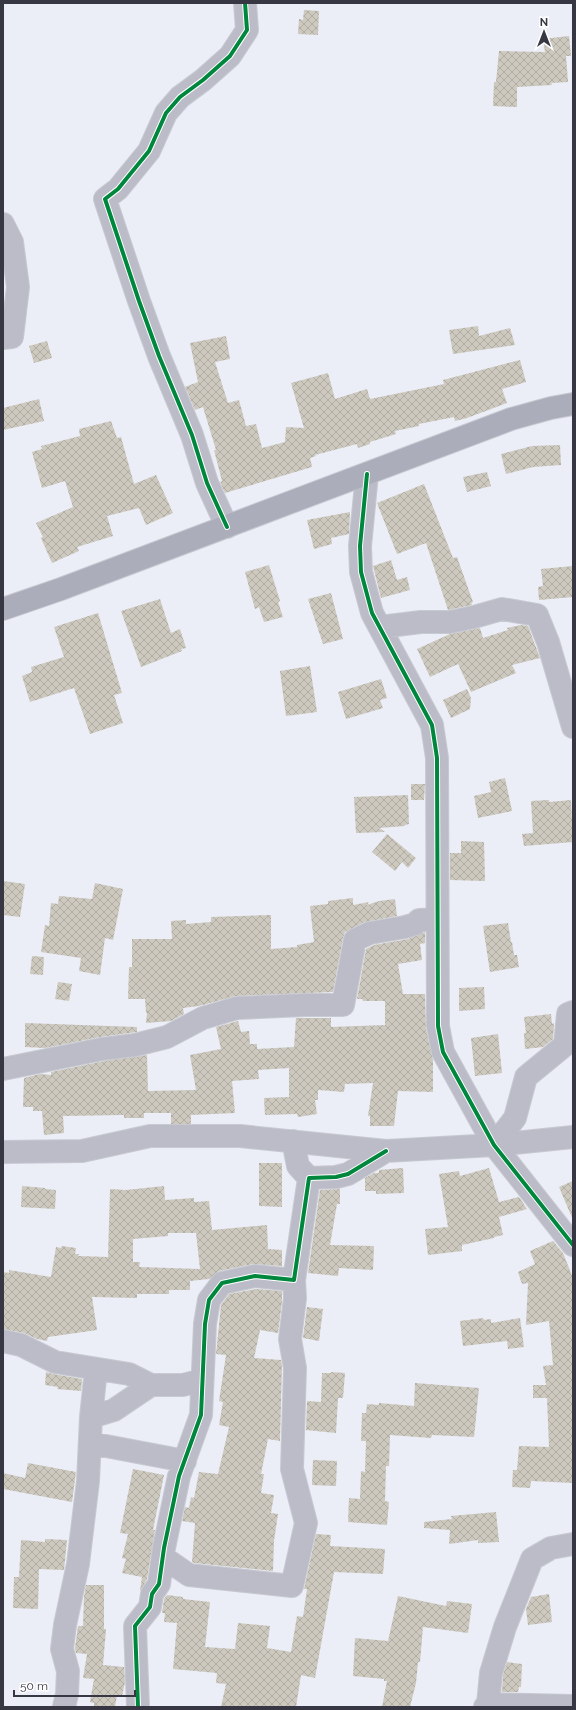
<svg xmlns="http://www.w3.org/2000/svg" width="576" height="1710" font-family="Raleway,sans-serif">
<defs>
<pattern id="building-cross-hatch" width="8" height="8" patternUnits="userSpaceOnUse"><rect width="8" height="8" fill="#cdc9be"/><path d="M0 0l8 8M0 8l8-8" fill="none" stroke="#b1ada4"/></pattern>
</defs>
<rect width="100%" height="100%" fill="#eceef7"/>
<path fill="url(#building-cross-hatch)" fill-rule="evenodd" d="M304,10L319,11L318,35L298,34L299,19L303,20Z
M569,36L571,56H566L568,82L551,83L552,85L517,87V107L493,106L494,82H496L499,51L545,52L543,39Z
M478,326L479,336L510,328L515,345L453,354L449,330Z
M226,336L230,359L215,362L228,403L239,400L246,426L256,424L262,448L285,442L286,427L304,428L291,383L328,373L335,399L367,389L370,399L444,384L443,380L520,360L526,382L502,389L507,403L467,418L455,421L454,417L419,424V426L395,431L396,434L370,442V444L358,448L357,444L315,455L316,456L310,458L312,467L225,493L220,482L222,481L214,450H216L203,407L195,410L185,387L198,382L190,343Z
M47,341L52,358L34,363L29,346Z
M39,399L44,421L3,430V408Z
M111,421L117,438L121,437L134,484L156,475L173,513L146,525L139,508L107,516L113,536L77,547L79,551L52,563L41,538L43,537L36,523L73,507L65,481L42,488L32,452L42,449L41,446L80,436L79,429Z
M560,445L561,465L533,467L506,474L501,454L532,446Z
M487,472L491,486L467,492L463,477Z
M424,484L453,558L457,557L473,602L471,603L472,605L448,610L426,543L397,554L377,503Z
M350,512L349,534L331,538L332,544L314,549L307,520Z
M391,560L397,580L407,577L410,590L381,598L373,566Z
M269,565L280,601L278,602L283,617L264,622L259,607L255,609L245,572Z
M573,566V597L539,600L538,587L543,586L541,569Z
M331,593L343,639L323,644L308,599Z
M160,599L171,633L180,629L186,648L181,649L182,651L141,667L121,611Z
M98,613L122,693L114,695L123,723L90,734L74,688L30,702L22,676L32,672L31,667L64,657L54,627Z
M521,625L528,626L540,658L512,665L516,673L471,692L458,664L430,677L417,649L450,634L480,628L483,638L508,630L507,628Z
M310,666L317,712L286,716L280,671Z
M381,679L387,698L380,700L383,708L346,719L338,692Z
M467,689L471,698L470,709L451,718L443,700Z
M505,778L512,811L478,818L474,796L491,792L489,782Z
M411,784H425L424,800H411Z
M408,795L409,824L405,825V826L379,828L385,832L356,833L354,797Z
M549,800V802L571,800L573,842L524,846L522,834L533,833L531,801Z
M387,834L416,858L408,868L402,862L395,871L372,852Z
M461,841L484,842L485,881L450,880V853H461Z
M3,881L25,884L20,917L3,915Z
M95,883L123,889L113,940L105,938L100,975L79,971L81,958L41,952L45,925L49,926L51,903L58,904L59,896L92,899Z
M353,898V905L369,902L367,905L379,901L395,899L397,916L365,922L345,932L343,938L333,992L236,996L199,1006L183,1008L184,1014L171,1021L146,1023L147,1013H146L145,999H128L129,967H132V939H172L171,921L186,920V924L211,922V917L271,915V949L297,947V945L314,942L310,906L328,904V901Z
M508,923L511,942H512L514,955H517L519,967L490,972L483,926Z
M425,932V943L420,944L422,960L398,964L403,994H425L426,1028L433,1060V1092L398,1091L394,1126H370V1116H368L373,1083L345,1084L344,1092L318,1090V1100H315L317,1114L298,1117L297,1114L265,1115L264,1098L289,1097V1068L258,1070L259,1079L232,1081L235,1113L191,1115V1124H171V1113H144V1118H124V1115L63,1116L64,1133L44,1135L42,1111H33V1107H23L24,1078L40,1074L51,1075V1072L104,1061L147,1055L148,1091L196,1090L190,1055L221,1049L216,1027L238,1021L241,1032L249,1031L250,1044H257V1049L294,1047L296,1018H331V1027L385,1025V1001H363L362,999H357L366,949L374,945L408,939Z
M32,956L44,957L43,975L30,974Z
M58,982L72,984L69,1001L55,999Z
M484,987L485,1009L459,1011V988Z
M551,1014L552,1024L554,1023V1026L553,1039L543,1047L525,1049L524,1033H526L524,1017Z
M25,1023L137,1027V1032L100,1037L45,1048L25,1047Z
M498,1034L502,1073L475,1076L471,1038Z
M259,1163H282V1207L259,1206Z
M403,1168L404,1193L376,1194V1191H365V1178L374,1173H379V1170Z
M489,1168L499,1202L519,1197L527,1209L499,1217L503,1235L494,1237V1238L462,1245V1251L428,1255L425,1229L448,1227L439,1174L459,1171L460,1176Z
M573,1181V1220L559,1187Z
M22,1186L45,1188V1189L56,1190L55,1209L21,1207Z
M164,1186L165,1200L194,1198V1202L209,1201L212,1230L267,1225L268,1249L282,1250V1266L253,1264L219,1271L209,1279L190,1281V1290H169V1294H137V1298L92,1297L97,1330L48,1337L47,1341L37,1339L24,1333L3,1329V1272L9,1273V1270L51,1277L56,1247L61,1248L62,1246L76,1248L75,1254H79L78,1256L108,1257L110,1189L126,1190ZM168,1233H196L200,1269L139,1267L140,1262H133V1239L168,1236Z
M340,1189V1204H337L330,1245L374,1246L373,1270L339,1268L338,1276L308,1273L320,1190Z
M553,1241L563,1253L573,1278V1483L531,1481L530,1488L512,1487L513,1470H517L519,1446L549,1447L547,1398H533V1385H546L543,1366L553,1365L549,1321L526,1325L528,1283L522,1284L518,1272L535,1264L530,1251Z
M256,1289L282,1291V1302L278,1333L260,1330L254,1358L281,1360L282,1365L280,1441L268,1439L261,1474H264L261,1493L274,1495L271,1513L278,1514L274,1541L273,1571L194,1563L192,1562L195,1523L182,1521L185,1507L189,1508L191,1497L194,1498L199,1472L218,1474L229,1427L219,1425L223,1402L219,1401L226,1355L216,1354L221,1305L229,1294Z
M307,1307L323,1309L319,1341L303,1338Z
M483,1318L484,1320L491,1319V1323L520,1318L524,1347L508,1349L507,1341L463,1346L460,1321Z
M46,1372L53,1374L82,1379L81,1391L57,1389L58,1387L45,1385Z
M331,1372L345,1373L343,1398H338L336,1433L306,1430L307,1401L321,1402L322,1373H331Z
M415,1383L479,1388L474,1437L432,1435L431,1438L390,1435L389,1466H386L385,1501L389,1502L387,1525L348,1522L349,1498L360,1499L361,1471L365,1472L366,1441H361L362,1413H366L367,1404L379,1405V1403L414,1406Z
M313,1460L337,1461L336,1486L312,1485Z
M28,1463L76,1472L72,1502L3,1489V1473L25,1478Z
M133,1469L164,1475L153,1530H155L147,1579L140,1591L142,1577L122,1573L126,1559L122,1558L128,1534L120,1533Z
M496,1512L499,1542L478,1543V1540L449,1544L450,1530L424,1528V1522L452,1519L451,1516Z
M316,1534L331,1535L330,1546L385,1549L383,1574L334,1572L315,1678L301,1675L296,1707H221L226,1684L216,1683L217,1673L173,1669L177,1623L164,1622L165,1613H162L164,1599L167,1595L183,1597V1599L210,1602L205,1647L235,1649L238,1623L270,1626L267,1648L291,1652L297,1616L303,1617L307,1589H304Z
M45,1539L67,1540L64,1570L39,1569L38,1609L13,1608L14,1577H19L21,1540L45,1542Z
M86,1585H104V1629H106L103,1665L124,1667L125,1682L122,1696L117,1695L115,1707H94V1703L90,1702L94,1679L83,1678L87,1654L76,1653L75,1648L78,1626H83L84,1597Z
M549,1594L552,1622L528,1625L526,1609L531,1597Z
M398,1596L446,1606L447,1601L472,1604L468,1633L423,1627L420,1662H418L416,1683L410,1707H382L387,1681H384V1679L353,1676L355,1638L388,1641Z
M507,1662L522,1664L521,1687H519L518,1692H502L503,1675Z"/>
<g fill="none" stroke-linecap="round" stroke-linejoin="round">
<defs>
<path id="minor" d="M3,224L12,242L18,287L12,337L3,338
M367,474L360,546L361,572L372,613L432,725L437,758L438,1026L443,1052L494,1145L573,1245
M227,527L207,483L192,435L159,356L139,301L105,199L118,189L149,151L166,113L180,97L203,80L230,56L247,30L245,3
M380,627L421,622H450L474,617L502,609L537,615L548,642L573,727
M3,1069L102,1049L135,1045L167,1037L203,1018L237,1008L304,1005H343L355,940L370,933L405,927L415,924L419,920L437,919
M293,1141L298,1166L309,1178
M494,1145L515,1118L526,1077L565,1045L568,1014L573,1012
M3,1152L82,1151L150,1136H240L386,1151L494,1145L573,1137
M3,1341L21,1345L55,1362L129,1374L151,1385
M91,1417L96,1369
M90,1443L185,1461
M163,1557L189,1575L292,1586L306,1523L292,1469L295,1368L290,1339L295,1298L294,1280
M488,1704L491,1673L505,1627L532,1559L551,1548L573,1544
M64,1707L67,1694L68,1671L62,1649L65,1625L78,1564L88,1481L91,1417L114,1410L151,1385H183L202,1380
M138,1707L135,1626L150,1607L152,1594L159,1584L164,1548L179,1476L201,1415L205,1324L209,1300L222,1283L255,1276L294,1280L309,1178L336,1177L348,1174L386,1151
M485,1707L488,1704L573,1706"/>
<path id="major" d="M3,609L61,589L511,419L551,408L573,404"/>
</defs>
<use href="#minor" stroke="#c8cad2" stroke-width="24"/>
<use href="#major" stroke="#c8cad2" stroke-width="24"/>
<use href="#minor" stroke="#bbbcc7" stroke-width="22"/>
<use href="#major" stroke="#abadba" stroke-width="22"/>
<defs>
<path id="cycleway" d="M367,474L360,546L361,572L372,613L432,725L437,758L438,1026L443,1052L494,1145L573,1245
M227,527L207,483L192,435L159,356L139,301L105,199L118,189L149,151L166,113L180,97L203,80L230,56L247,30L245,3
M138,1707L135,1626L150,1607L152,1594L159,1584L164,1548L179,1476L201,1415L205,1324L209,1300L222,1283L255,1276L294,1280L309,1178L336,1177L348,1174L386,1151"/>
</defs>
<use href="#cycleway" stroke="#fff" stroke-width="6"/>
<use href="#cycleway" stroke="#00873e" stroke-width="4"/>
</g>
<rect width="576" height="1710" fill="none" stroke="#363742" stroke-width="8"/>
<g transform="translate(544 32)" stroke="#ffffff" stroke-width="3" paint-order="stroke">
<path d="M0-3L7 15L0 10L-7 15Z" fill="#363742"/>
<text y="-6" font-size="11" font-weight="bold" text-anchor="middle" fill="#363742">N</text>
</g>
<path d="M14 1690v6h121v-6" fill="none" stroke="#363742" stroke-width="2"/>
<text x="20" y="1690" font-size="12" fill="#363742" stroke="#ffffff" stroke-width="3" paint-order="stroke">50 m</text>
</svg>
